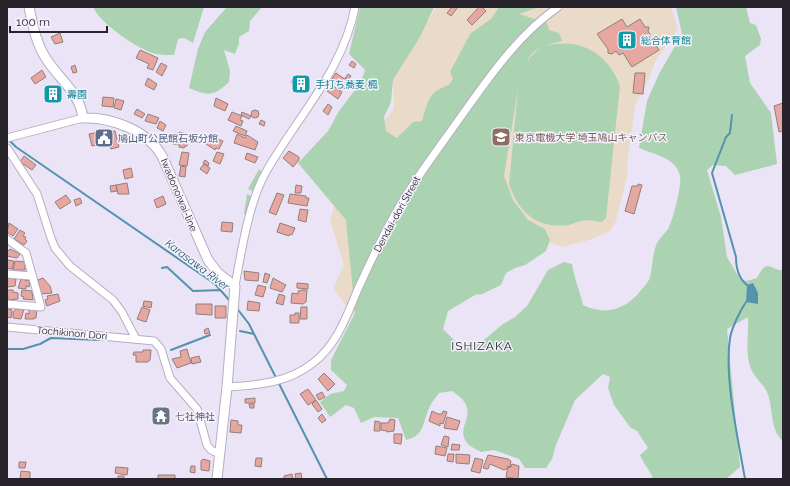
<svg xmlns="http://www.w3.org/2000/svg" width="790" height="486" font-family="Raleway,'Noto Sans JP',sans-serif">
<rect width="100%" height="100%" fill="#ebe3f6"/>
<path fill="#eadbc8" d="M436,7H671L678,30L656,60L649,78L635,106L627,165L628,173L616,221L610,231L589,240L562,247L509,227L354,316L333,288L344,265L330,220L346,168L394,109L393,80Z"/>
<path fill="#abd3b2" d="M93,7H204L193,43L184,38L178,39L174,55C168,55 162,55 156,54C138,50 100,23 93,7Z
M227,7H262L250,21L249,31L239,37V43L235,54L224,50L230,71L229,82C213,97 208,96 189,88L198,49L205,32Z
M360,7H434L420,37L393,80L391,102L384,117L386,131L397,138L413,122L422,121C428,101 428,92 449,85L453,79L450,72L470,34L491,19L499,7H539L519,14L547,23L549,30L559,33L562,41C547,45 535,46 527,61C531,57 535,51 540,48C544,45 553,44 558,44C586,40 611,59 620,86L606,218L602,222C596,221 586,219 581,221C576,222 573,224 569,225C537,229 519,213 509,184L518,89L504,176L513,200L528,220L545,229L550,240L546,251L525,265L515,268L506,273L501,285L482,294L475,295L448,311L443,329L458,344H473L484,340L503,324L515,317L527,306L548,270L564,262L572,264C574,278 580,291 583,305C606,316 626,310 642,289C645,286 649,281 650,277C653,265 652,253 658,241C661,237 665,233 668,229C673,220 682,186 680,176C677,158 653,154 639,148L647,101L659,74L682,34L676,7H746L750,23L756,25L761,39L760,45L745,56L750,83L771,113L777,164L735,175L726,166L713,165L707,170L721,217L727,257L740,279L747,281L757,278C768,256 770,271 783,270V441C769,429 774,408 767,392C763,383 753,377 750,366C745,350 749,333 748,317L727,329L740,467L726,479H653C650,470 644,465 640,455L648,448L637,431L630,427L614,405L608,388L610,377L603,374L575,400L556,445L552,459L546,468H525L519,459L494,450L481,452C477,449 470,447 467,443C453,425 485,412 452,391L439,393C436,397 432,402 430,406C422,422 426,435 406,440L398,418L374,417L361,423L354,408L346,405L330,417L320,402L330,394L344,391L347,385L331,370V360L355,313L346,220L298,163L328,131L339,111L361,82L365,70L349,54Z
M259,169L263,173L254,192L248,189Z
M247,194L253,197L247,219L244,213Z"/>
<path fill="#5393ae" d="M753,283L758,293V304L746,302L747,285Z"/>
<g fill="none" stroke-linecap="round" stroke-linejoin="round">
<path stroke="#5393ae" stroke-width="2" d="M732,115L730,133L726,137L712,173L736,257C736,268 738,278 747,285
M8,139L16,147L215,284L230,301
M162,268L167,267L193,291L221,290
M236,307L249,324L327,479
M240,331L254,334
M7,349H23L40,344L51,338L99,340
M171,350L210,335
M745,479C738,438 724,378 730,338C732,327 740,311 746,302"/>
</g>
<path fill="#e7a7a1" stroke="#937e7b" d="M452,7H458L451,16L447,13Z
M479,7H482L486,11L472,25L467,20Z
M622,19L627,27L640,19L645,27H649L648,31L659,50L632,67L623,53L619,55L616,51L612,54L608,53V49L597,34Z
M60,33L63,42L55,44L51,37Z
M140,50L158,58L153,70L147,68L149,64L136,58Z
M352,61L356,64L354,68L349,65Z
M161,63L167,66L162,76L156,72Z
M75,65L77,72L73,73L71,67Z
M42,70L46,77L35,84L31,78Z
M336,73L349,82L344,89L331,80Z
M635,73H645L643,94L633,93Z
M348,74L351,76L348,80L345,78Z
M295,76L308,84L304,91L291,82Z
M148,78L157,84L154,90L145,85Z
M332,85L342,92L338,99L327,91Z
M49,86L62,94L57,101L44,93Z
M103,97L114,98L113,107L102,106Z
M216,98L228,104L225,111L214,106Z
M116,99L124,101L121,110L114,108Z
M783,103V131L779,132L774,106Z
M328,104L332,107L328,115L323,111Z
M137,109L145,114L142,118L134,114Z
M251 114a4 4 0 1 1 8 0a4 4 0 1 1-8 0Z
M232,112L242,116L240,120L243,121L241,126L228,120Z
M242,112L251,116L249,119L241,115Z
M148,114L159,118L156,124L145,121Z
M261,120L265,122L264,126L259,124Z
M160,121L166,125L163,131L157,128Z
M236,126L247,131L245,136L233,131Z
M108,130L109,132L115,131L119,147L111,149L109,142L92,146L89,134Z
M179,132L189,135L187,146H185L184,148L179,147L180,145L172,144L174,133L179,134Z
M237,134L245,138L247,135L258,142L255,150L234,143Z
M210,136L223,141L219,149L216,148L215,150L206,144Z
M289,151L299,157V160L293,167L283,158Z
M182,152L189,153L187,166L179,165Z
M217,152L224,154L220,164L213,161Z
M247,153L258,157L255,163L245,159Z
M24,156L36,165L32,170L20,162Z
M205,160L209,163L208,166L203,163Z
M204,164L210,168L207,174L200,169Z
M181,166L186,167L185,177L179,176Z
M131,168L133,177L125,179L123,170Z
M127,183L129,194H118L116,185Z
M638,184L642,185L634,214L625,211L632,186H638Z
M116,185L117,191L111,192L110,186Z
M296,185L302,186L301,193H295Z
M277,193L284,195L276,215L269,212Z
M290,194L306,196V198H309L307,206L288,203Z
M66,195L71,202L60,209L55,202Z
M163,196L166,204L157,208L154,200Z
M80,198L82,203L76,206L74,200Z
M300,209L308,210L306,222L298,220Z
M222,222L233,223L232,232L221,231Z
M9,223L18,229L13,236L7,232Z
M280,223L295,228L292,235L290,234L289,236L277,232Z
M20,230L25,233L23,236L26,237L25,239L27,241L24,245L14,239Z
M10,249L20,254L17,258L7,256V252Z
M7,260L14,261L12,269L7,268Z
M15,261L25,262V270H13Z
M244,271L259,273L258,281L245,280Z
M265,273L270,275L267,283L263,282Z
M7,278L16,279L15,286L7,287Z
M43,278L50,286L52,293L41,294L38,280Z
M273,278L286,285L282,292L270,288Z
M21,279L30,281L29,287L26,286V289L18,288Z
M297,283L308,284V289L297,288Z
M258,285L266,287L263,297L255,295Z
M7,290H13V292L18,293V299L8,300Z
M22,290L32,291L33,300L23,299L24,297L21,296Z
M302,290H307L306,302L303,304L291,303L292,293L298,294V291Z
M58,294L60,301L47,306L45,300L48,299L47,296Z
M279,294L285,296L283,305L276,303Z
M144,301L152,302L151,308L143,306Z
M248,301L260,303L259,311L247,310Z
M196,304H212V315L196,314Z
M215,306H226V318H215Z
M142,307L150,310L146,322L137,319Z
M301,307H307V319H300Z
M7,309L12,310L11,318L7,317Z
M16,309H24L21,319L13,318V312Z
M29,309L37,310L36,318H34V319H25L26,313L29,314Z
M295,313H299V323H290V315H295Z
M208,328L210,333L205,334L204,330Z
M187,349L191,363L177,368L172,359L181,357L180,351Z
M143,350H151L150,360L148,362H136V355H133L134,352H143Z
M199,356L201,362L192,364L191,358Z
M324,373L335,384L328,391L318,379Z
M308,389L316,400L308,405L300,394Z
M322,392L325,397L319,400L316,395Z
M255,398V403H245V399Z
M316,400L322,409L318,412L312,404Z
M249,404H254V408H250Z
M432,411L438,414H442L443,411L447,412L443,424L440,423V426L429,421Z
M158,412L164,413L163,418L158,417Z
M322,414L326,420L322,423L318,418Z
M447,417L460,421L457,430L444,428Z
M390,419L395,420L394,431L387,432V431L381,430V423H388Z
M231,420L238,421V425H242L241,433L230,432Z
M375,421L380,422V431H374Z
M394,434H402L401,444L394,443Z
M444,436L449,437L448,447L441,445Z
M452,444L460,445L459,450H451Z
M436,446L447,448L445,456L435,454Z
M448,454H454L453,462L447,461Z
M456,454L470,455L469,464L456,463Z
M488,455L508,459L511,461L510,467L504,470L490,464L488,469L483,468Z
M256,458H262L261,467L255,466Z
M475,458L483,460L480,473L471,471Z
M203,459L210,461L209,471L201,470V461Z
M19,462H26L25,468H19Z
M512,464L519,466L518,479L506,477L508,466L511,467Z
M191,466H195V473L190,472Z
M116,467L128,468L127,475L115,473Z
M21,471L30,472V479H20Z
M301,473L302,479H296L295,474Z
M292,474L293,479H284V476Z
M158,475H175V479H158Z
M118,476H124V479H118Z"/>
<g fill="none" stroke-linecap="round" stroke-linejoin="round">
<defs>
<path id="minor" d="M7,138L83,118
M7,148L37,194L51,238L55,248L70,266L113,300L122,312L136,339
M7,239L26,253L41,307L7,304
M7,274L31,276
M235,286C241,253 249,201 266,172C297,117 343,71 355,7
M7,327L154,341L161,349L170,378L197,409L207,445L211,450L220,454
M227,387C258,385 288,383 313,363C337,345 347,315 358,289C367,269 376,250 386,231C405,193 430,160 455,125C485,83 515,37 558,7"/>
<path id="major" d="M29,7C33,26 36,44 47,60C60,80 80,93 83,118C111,117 147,130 162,156L208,260L218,273L235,286L227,387L217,479"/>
</defs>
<use href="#minor" stroke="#b6aec1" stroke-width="9"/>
<use href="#major" stroke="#b6aec1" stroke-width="11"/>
<use href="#minor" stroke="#fff" stroke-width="7"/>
<use href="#major" stroke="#fff" stroke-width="9"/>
</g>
<defs>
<symbol id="building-square" viewBox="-11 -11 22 22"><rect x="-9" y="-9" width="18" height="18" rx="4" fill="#0f9aa8" stroke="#f6f2fd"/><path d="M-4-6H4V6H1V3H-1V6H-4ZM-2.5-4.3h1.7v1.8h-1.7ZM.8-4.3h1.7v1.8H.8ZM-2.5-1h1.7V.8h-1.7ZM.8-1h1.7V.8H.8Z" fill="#fff"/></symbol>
<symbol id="university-square" viewBox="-11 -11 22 22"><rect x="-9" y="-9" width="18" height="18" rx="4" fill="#8d6e63" stroke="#f6f2fd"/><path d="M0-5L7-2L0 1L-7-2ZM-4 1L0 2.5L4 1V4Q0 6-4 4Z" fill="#fff"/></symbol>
<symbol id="civic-square" viewBox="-11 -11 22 22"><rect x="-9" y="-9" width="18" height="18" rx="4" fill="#5c6f8a" stroke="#f6f2fd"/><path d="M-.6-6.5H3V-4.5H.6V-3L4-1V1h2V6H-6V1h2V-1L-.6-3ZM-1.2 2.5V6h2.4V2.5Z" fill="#fff"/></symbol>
<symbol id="temple-square" viewBox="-11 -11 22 22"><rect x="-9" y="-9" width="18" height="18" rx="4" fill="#6b7280" stroke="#f6f2fd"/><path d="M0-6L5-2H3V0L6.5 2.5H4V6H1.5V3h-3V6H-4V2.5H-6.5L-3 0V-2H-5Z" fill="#fff"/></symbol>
</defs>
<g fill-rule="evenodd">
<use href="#building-square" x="616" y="29" width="22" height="22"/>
<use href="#building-square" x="290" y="73" width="22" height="22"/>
<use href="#building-square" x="42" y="83" width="22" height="22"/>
<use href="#university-square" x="490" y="126" width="22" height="22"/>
<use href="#civic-square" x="93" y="127" width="22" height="22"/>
<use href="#temple-square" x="150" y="405" width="22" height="22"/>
</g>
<g text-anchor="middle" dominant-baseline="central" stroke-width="3" stroke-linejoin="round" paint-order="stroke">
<g font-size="10" fill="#0d838f" stroke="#f6f2fd" text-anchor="start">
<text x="641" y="40">総合体育館</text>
<text x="315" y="84">手打ち蕎麦 楓</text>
<text x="67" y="94">壽園</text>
</g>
<g font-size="10" fill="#785e54" stroke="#f6f2fd" text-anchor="start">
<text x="515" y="137">東京電機大学 埼玉鳩山キャンパス</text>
</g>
<g font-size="10" fill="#4e5e75" stroke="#f6f2fd" text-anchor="start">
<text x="118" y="138">鳩山町公民館石坂分館</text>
</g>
<g font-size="10" fill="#26232a" stroke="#f6f2fd">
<text transform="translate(179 195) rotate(67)">Iwadonoiwai-line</text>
<text transform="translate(397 214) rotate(-61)">Dendai-dori Street</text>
<text transform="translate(72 333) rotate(5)">Tochikinori Dori</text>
</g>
<g font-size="10" fill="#5b616d" stroke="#f6f2fd" text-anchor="start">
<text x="175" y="416">七社神社</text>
</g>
<g font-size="11" font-style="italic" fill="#22566b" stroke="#f6f2fd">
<text transform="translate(197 265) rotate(37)">Karasawa River</text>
</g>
<g font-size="12" letter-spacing="1" fill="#26232a" stroke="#f6f2fd">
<text x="482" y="346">ISHIZAKA</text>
</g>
</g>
<rect width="790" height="486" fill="none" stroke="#26232a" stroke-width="16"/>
<path d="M10 26v6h97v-6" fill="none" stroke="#26232a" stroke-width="2"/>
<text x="16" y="26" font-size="12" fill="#26232a" stroke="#f6f2fd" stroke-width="3" paint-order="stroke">100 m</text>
</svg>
